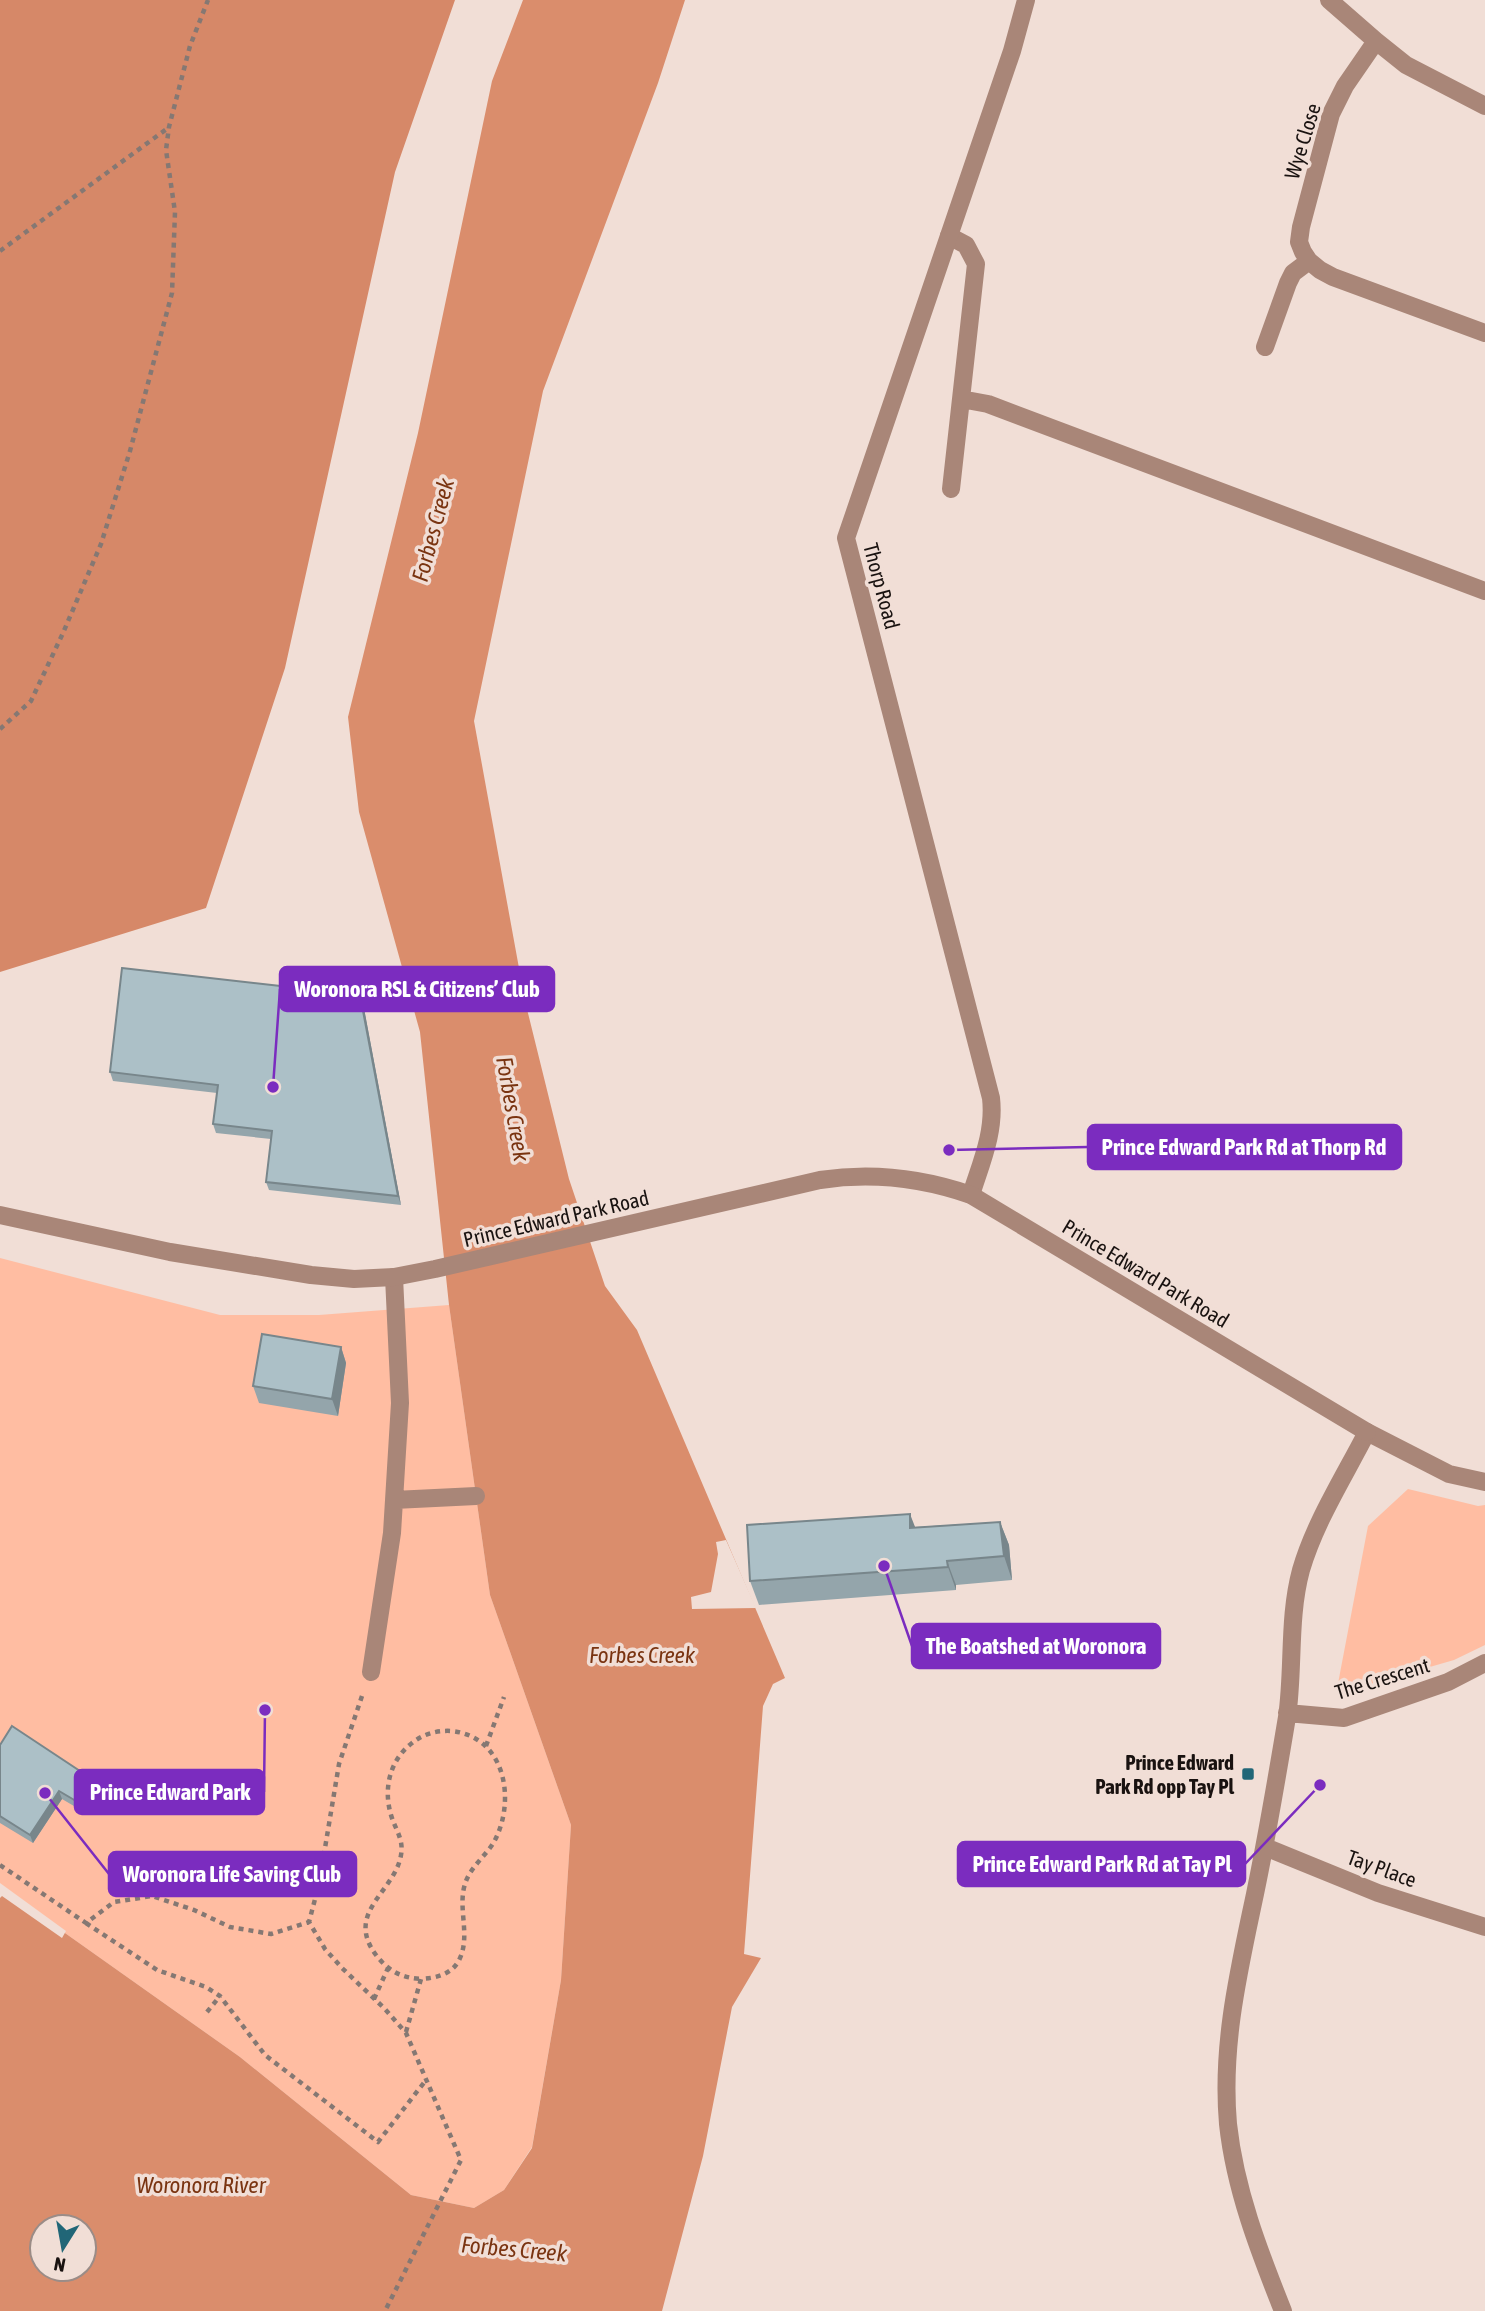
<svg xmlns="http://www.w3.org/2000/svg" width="1485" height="2311" font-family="'Asap Condensed',sans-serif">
<rect width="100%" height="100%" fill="#f1ded6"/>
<path fill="#ffbda2" d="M0,1258L220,1315H319L449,1305L490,1595L571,1825L561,1980L532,2147L504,2190L474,2208L411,2195L240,2057L0,1887Z
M1408,1489L1478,1506L1485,1505V1645L1454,1660L1336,1694L1368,1526Z"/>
<path fill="#d68868" d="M0,0H455L395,172L285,668L206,908L0,972Z"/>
<path fill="#da8d6c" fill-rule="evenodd" d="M523,0H685L658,83L543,391L474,721L525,1001L569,1179L605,1286L637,1330L785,1678L773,1684L763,1706L744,1954L761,1958L732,2007L703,2156L662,2311H0V1887L240,2057L411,2195L474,2208L504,2190L532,2148L561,1980L571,1825L490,1595L449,1305L420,1032L359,812L348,717L418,433L492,81ZM42,2227H84V2269H42Z"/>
<path fill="#f1ded6" d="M726,1540L756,1608L692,1609L691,1597L711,1592L718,1554L716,1542Z
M0,1883L66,1931L62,1938L2,1896L0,1898Z"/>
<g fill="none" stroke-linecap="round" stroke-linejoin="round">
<path stroke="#857873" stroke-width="4.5" stroke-dasharray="5 5" stroke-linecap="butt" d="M0,251L168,128
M0,729L31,701L63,633L101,544L130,451L172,293L175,212L166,150L169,127L190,46L208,0
M362,1696L339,1764L319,1884L309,1922L325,1949L342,1968L384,2008L406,2033L461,2160L385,2311
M486,1746L504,1697
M0,1865L86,1923L114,1902L152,1896L194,1910L230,1927L271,1934L309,1922
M86,1923L157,1970L206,1987L220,1996L265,2055L378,2142L426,2080
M374,1999L388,1968
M207,2012L220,1996
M406,2032L421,1979C435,1978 450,1975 458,1962C472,1938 457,1909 465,1884C470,1867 487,1855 495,1840C516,1799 505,1737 452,1731C437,1730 423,1734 412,1743C390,1760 383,1788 391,1815C395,1829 404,1839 401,1855C395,1892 344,1912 376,1955C388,1971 402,1978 421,1979"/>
<path stroke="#a98678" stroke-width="18" d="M949,236L966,245L976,264L951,489
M961,399L988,404L1485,591
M394,1500L476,1496
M371,1672L392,1533L400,1403L394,1277"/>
<path stroke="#a98678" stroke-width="18" d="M1329,0L1376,41L1345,86L1331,114L1301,227L1299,242L1303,252L1309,261L1320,270L1333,277L1485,333
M1376,41L1406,65L1485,106
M1265,347L1288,283L1293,273L1309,261
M971,1195C981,1163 995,1132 991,1098L846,538L1012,51L1026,0
M1287,1713L1344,1718L1448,1682L1485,1663
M1265,1847L1378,1893L1485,1927
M1283,2311C1259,2251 1235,2189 1228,2124C1221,2045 1239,1970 1255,1894C1267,1836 1277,1777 1287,1717C1294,1669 1288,1618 1301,1570C1315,1522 1344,1477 1367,1432L1449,1474L1485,1482"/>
<path stroke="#a98678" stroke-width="18" d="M0,1215L170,1252L311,1275L354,1279L394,1277L435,1269L820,1180C872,1172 922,1178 971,1195L1367,1432"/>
</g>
<path fill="#94a5ab" d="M363,1003L401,1205L269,1190L266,1182L271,1139L216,1133L213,1124L217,1093L113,1081L110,1072Z
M341,1347L346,1363L338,1416L259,1403L253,1386Z
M1000,1522L1009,1545L1012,1580L956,1585V1590L759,1605L750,1581L915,1527Z
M0,1745L95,1787L79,1809L62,1799L33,1843L0,1823Z"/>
<path fill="#78868b" d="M360,995L363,1003L401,1205L398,1196Z
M341,1347L346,1363L338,1416L332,1399Z
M910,1514L919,1537L910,1528Z
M1000,1522L1009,1545L1012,1580L1004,1556Z
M947,1561L956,1585V1590L948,1567Z
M92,1779L95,1787L79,1809L76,1801Z
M59,1791L62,1799L33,1843L30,1835Z"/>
<path fill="#acc0c7" stroke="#78868b" stroke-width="2" d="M122,968L360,995L398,1196L266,1182L272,1131L213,1124L218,1085L110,1072Z
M262,1334L341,1347L332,1399L253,1386Z
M910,1514V1528L1000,1522L1004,1556L947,1561L948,1567L750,1581L747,1525Z
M12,1726L92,1779L76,1801L59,1791L30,1835L0,1816V1745Z"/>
<rect fill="#216677" stroke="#f1ded6" stroke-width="2.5" x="1241" y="1767" width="14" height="14" rx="3.5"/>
<g text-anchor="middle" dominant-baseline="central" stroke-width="7" stroke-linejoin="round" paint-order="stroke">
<g font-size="21" fill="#191210" stroke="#f1ded6">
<text transform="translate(1302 141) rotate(-73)">Wye Close</text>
<text transform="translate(882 586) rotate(75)">Thorp Road</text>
<text transform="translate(556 1218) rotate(-13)">Prince Edward Park Road</text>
<text transform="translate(1146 1273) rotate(31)">Prince Edward Park Road</text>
<text transform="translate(1382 1678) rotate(-17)">The Crescent</text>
<text transform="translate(1382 1868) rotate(20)">Tay Place</text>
</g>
<g font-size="21" font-weight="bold" fill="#191210" stroke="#f1ded6" text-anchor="end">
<text x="1234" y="1762">Prince Edward<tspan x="1234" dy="24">Park Rd opp Tay Pl</tspan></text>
</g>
<g font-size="23" font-style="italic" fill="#7a3411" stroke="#f1ded6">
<text transform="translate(433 530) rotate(-75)">Forbes Creek</text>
<text transform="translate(513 1109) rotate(80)">Forbes Creek</text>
<text x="642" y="1655">Forbes Creek</text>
<text x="201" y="2185">Woronora River</text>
<text transform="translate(514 2249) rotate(5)">Forbes Creek</text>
</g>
</g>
<path fill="none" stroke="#7b2cbf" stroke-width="2.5" d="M273 1087L280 989M949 1150L1088 1147M884 1566L912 1646M265 1710L264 1792M1320 1785L1245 1864M45 1793L109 1874"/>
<g fill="#7b2cbf" stroke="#f1ded6" stroke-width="2.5">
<circle cx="273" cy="1087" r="7"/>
<circle cx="949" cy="1150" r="7"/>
<circle cx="884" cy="1566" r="7"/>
<circle cx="265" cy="1710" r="7"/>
<circle cx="1320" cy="1785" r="7"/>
<circle cx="45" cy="1793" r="7"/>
</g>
<g fill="#7b2cbf" stroke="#7b2cbf" stroke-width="2.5">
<rect x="280" y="967" width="274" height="44" rx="7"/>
<rect x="1088" y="1125" width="313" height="44" rx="7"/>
<rect x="912" y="1624" width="248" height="44" rx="7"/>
<rect x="75" y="1770" width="189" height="44" rx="7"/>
<rect x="958" y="1842" width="287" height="44" rx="7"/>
<rect x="109" y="1852" width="247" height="44" rx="7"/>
</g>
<g font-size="23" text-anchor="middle" font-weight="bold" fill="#fff">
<text x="417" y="997">Woronora RSL &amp; Citizens’ Club</text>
<text x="1244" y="1155">Prince Edward Park Rd at Thorp Rd</text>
<text x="1036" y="1654">The Boatshed at Woronora</text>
<text x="170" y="1800">Prince Edward Park</text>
<text x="1102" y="1872">Prince Edward Park Rd at Tay Pl</text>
<text x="232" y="1882">Woronora Life Saving Club</text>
</g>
<g transform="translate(63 2248) rotate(191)"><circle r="33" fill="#f1ded6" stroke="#9b8c87" stroke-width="2"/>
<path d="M0-5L12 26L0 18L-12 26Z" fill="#216677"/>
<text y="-10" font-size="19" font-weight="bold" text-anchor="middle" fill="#191210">N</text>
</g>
</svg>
